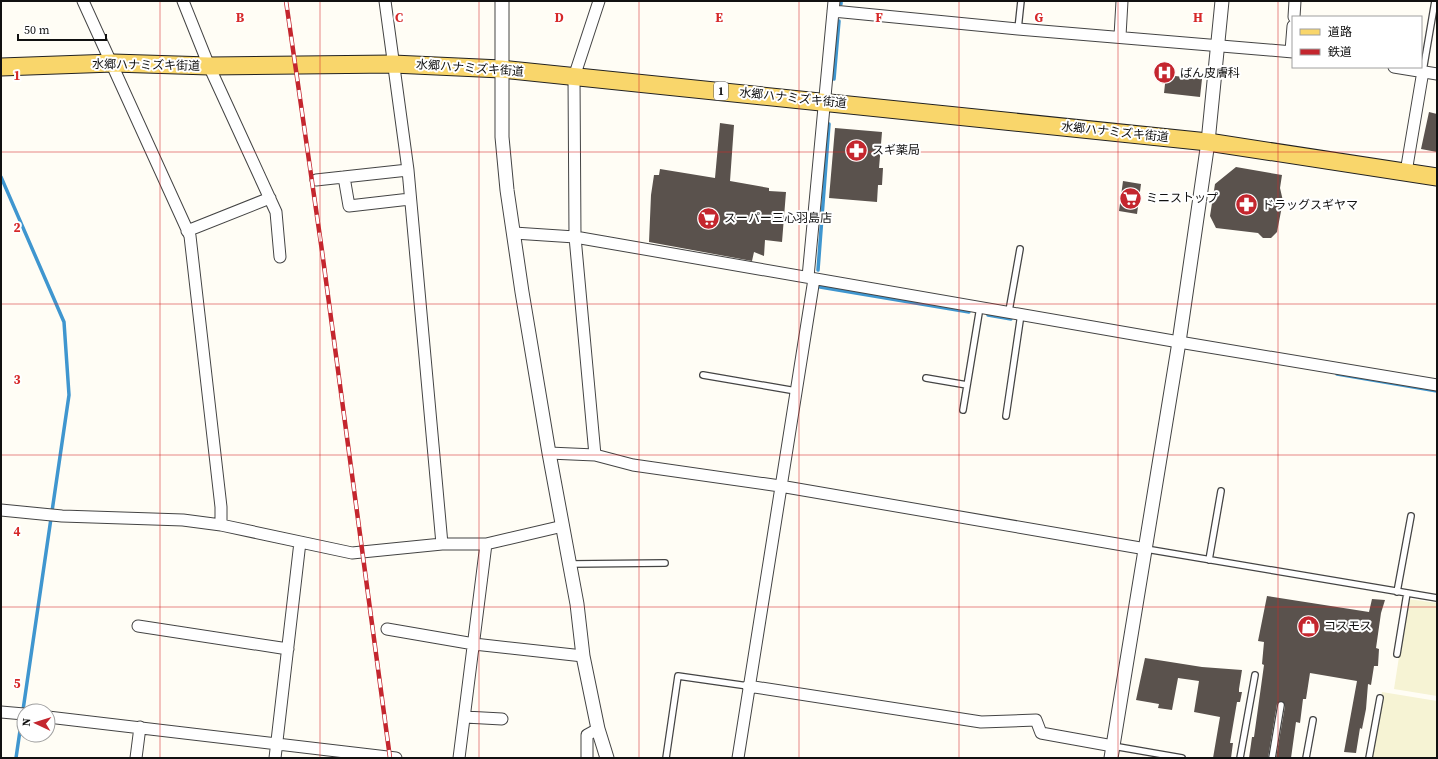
<svg xmlns="http://www.w3.org/2000/svg" width="1438" height="759" font-family="'Source Serif 4','Noto Sans JP',serif">
<rect width="100%" height="100%" fill="#fffdf5"/>
<path fill="#f6f3d4" d="M1408,599L1437,603V696L1394,689Z
M1382,692L1437,701V758H1372Z"/>
<g fill="none" stroke-linecap="round" stroke-linejoin="round">
<path stroke="#3f96cf" stroke-width="3.5" d="M841,4V1
M834,79L839,21
M1,177L64,322L69,395L16,758
M818,270L829,124
M820,287L969,312
M988,315L1011,319
M1337,374L1437,391"/>
</g>
<path fill="#5a524d" d="M1166,75L1202,79L1200,97L1164,93Z
M1429,112L1437,114V152L1421,149Z
M720,123L734,125L730,181L769,188V191L786,192L782,242L765,240L764,256L754,252L752,261L649,242L651,195L654,175H659L660,169L715,178Z
M835,128L882,132L879,168H883L882,185H878L877,202L829,198Z
M1236,167L1282,175L1280,188L1283,201L1277,232L1271,238H1263L1258,233L1216,228L1210,216L1215,184Z
M1123,181L1141,184L1137,214L1119,211Z
M1267,596L1369,612L1372,599L1385,600L1381,613L1376,648L1379,649L1378,666H1374L1371,685L1368,684L1366,709L1362,729L1360,728L1356,753L1344,752L1357,681L1310,673L1306,699H1303L1300,723L1296,722L1291,758H1276L1285,706L1281,701L1277,704L1268,758H1249L1252,737H1254L1264,665L1262,664L1264,642L1258,641Z
M1145,658L1202,667L1242,670L1239,689V692H1242L1240,702H1237L1230,743H1233L1231,758H1213L1220,717L1194,712L1199,681L1178,678L1172,710L1158,708L1159,704L1136,700Z"/>
<g fill="none" stroke-linecap="round" stroke-linejoin="round">
<defs>
<path id="service" d="M1018,29L1021,1
M1423,71L1435,1
M1009,311L1020,249
M703,375L796,391
M926,378L967,385
M963,410L980,307
M1006,416L1021,314
M1146,549L1437,598
M1209,560L1221,491
M571,564L665,563
M1397,592L1411,516
M1397,654L1407,593
M1113,746L1182,758
M666,758L678,676L748,686
M1240,758L1255,675
M1272,758L1281,705
M1306,758L1313,720
M1369,758L1380,698"/>
<path id="minor" d="M83,1L190,236L221,507V525
M183,1L209,66L276,212L280,257
M385,1L408,170L442,544
M833,11L1018,29L1293,52
M1294,17L1295,1
M1120,36L1122,1
M1291,51L1293,26
M1394,67L1437,74
M1406,172L1423,71
M344,177L349,206L410,199
M316,180L408,170
M187,231L270,198
M514,233L575,237L1179,342L1437,385
M808,277L834,1
M549,453L595,455L633,465L780,486L1146,549
M595,455L575,237L574,77L599,1
M1,510L62,516L183,520L221,525L352,553L442,544H486L563,526
M138,626L288,649
M387,629L474,644L583,656
M748,686L981,722L1036,720L1041,733L1113,746
M1,712L24,714
M48,717L396,758
M465,717L502,719
M136,758L140,727
M275,758L300,542
M459,758L486,544
M587,758V735L598,729
M738,758L814,279"/>
<path id="tertiary" d="M502,1V137L507,190L522,292L549,453L577,604L583,656L598,729L607,758
M1111,758L1179,342L1208,142L1222,1"/>
<path id="primary" d="M1,67L113,63L209,66L393,64L501,69L1208,142L1437,177"/>
</defs>
<use href="#service" stroke="#444" stroke-width="8"/>
<use href="#minor" stroke="#444" stroke-width="13"/>
<use href="#tertiary" stroke="#444" stroke-width="15"/>
<use href="#primary" stroke="#222" stroke-width="19"/>
<use href="#service" stroke="#fff" stroke-width="5.5"/>
<use href="#minor" stroke="#fff" stroke-width="11"/>
<use href="#tertiary" stroke="#fff" stroke-width="13"/>
<use href="#primary" stroke="#f9d66b" stroke-width="17"/>
<defs>
<path id="rail" d="M286,1L322,251L390,758"/>
</defs>
<use href="#rail" stroke="#c4262e" stroke-width="4.5"/>
<use href="#rail" stroke="#fff" stroke-width="3" stroke-dasharray="9" stroke-linecap="butt"/>
</g>
<path fill="none" stroke="#d62828" stroke-width="1" stroke-opacity="0.55" d="M160,1V758M320,1V758M479,1V758M639,1V758M799,1V758M959,1V758M1118,1V758M1278,1V758M1,152H1437M1,304H1437M1,455H1437M1,607H1437"/>
<defs>
<symbol id="hospital-disc" viewBox="-11 -11 22 22"><circle r="9.5" fill="#c4262e" stroke="#fff"/><path d="M-5-5h3v3.5h4V-5h3V5h-3V1.5h-4V5h-3Z" fill="#fff"/></symbol>
<symbol id="pharmacy-disc" viewBox="-11 -11 22 22"><circle r="9.5" fill="#c4262e" stroke="#fff"/><path d="M-2-6h4v4h4v4h-4v4h-4v-4h-4v-4h4Z" fill="#fff"/></symbol>
<symbol id="supermarket-disc" viewBox="-11 -11 22 22"><circle r="9.5" fill="#c4262e" stroke="#fff"/><path d="M-6-5.5h2.5l.6 2H6L4.5 2H-2.5L-4.4-4H-6ZM-1.5 3.2a1.3 1.3 0 1 0 .1 0ZM3 3.2a1.3 1.3 0 1 0 .1 0Z" fill="#fff"/></symbol>
<symbol id="shop-disc" viewBox="-11 -11 22 22"><circle r="9.5" fill="#c4262e" stroke="#fff"/><path d="M-5-2.5h2.3a2.7 3.5 0 0 1 5.4 0H5L5.5 6h-11ZM-1.5-2.5h3a1.5 2.3 0 0 0-3 0Z" fill="#fff"/></symbol>
</defs>
<g fill-rule="evenodd">
<use href="#hospital-disc" x="1152" y="60" width="25" height="25"/>
<use href="#pharmacy-disc" x="844" y="138" width="25" height="25"/>
<use href="#supermarket-disc" x="1118" y="186" width="25" height="25"/>
<use href="#pharmacy-disc" x="1234" y="192" width="25" height="25"/>
<use href="#supermarket-disc" x="696" y="206" width="25" height="25"/>
<use href="#shop-disc" x="1296" y="614" width="25" height="25"/>
</g>
<g text-anchor="middle" dominant-baseline="central" stroke-width="4" stroke-linejoin="round" paint-order="stroke">
<rect fill="#fff" stroke="#585858" stroke-width="1" x="714" y="82" width="14" height="18" rx="3"/>
<g font-size="11" font-weight="bold" fill="#111">
<text x="721" y="91">1</text>
</g>
<g font-size="12" fill="#111" stroke="#fff">
<text transform="translate(146 65) rotate(1)">水郷ハナミズキ街道</text>
<text transform="translate(470 68) rotate(4)">水郷ハナミズキ街道</text>
<text transform="translate(793 98) rotate(6)">水郷ハナミズキ街道</text>
<text transform="translate(1115 132) rotate(6)">水郷ハナミズキ街道</text>
</g>
<g font-size="12" fill="#111" stroke="#fff" text-anchor="start">
<text x="1180" y="73">ばん皮膚科</text>
<text x="872" y="150">スギ薬局</text>
<text x="1146" y="198">ミニストップ</text>
<text x="1262" y="205">ドラッグスギヤマ</text>
<text x="724" y="218">スーパー三心羽島店</text>
<text x="1324" y="626">コスモス</text>
</g>
</g>
<g font-size="13" text-anchor="middle" font-weight="bold" fill="#d62828" stroke="#fff" stroke-width="4" stroke-linejoin="round" paint-order="stroke">
<text x="240" y="22">B</text>
<text x="399" y="22">C</text>
<text x="559" y="22">D</text>
<text x="719" y="22">E</text>
<text x="879" y="22">F</text>
<text x="1039" y="22">G</text>
<text x="1198" y="22">H</text>
<text x="17" y="80">1</text>
<text x="17" y="232">2</text>
<text x="17" y="384">3</text>
<text x="17" y="536">4</text>
<text x="17" y="688">5</text>
</g>
<rect width="1438" height="759" fill="none" stroke="#111111" stroke-width="4"/>
<rect x="1292" y="16" width="130" height="52" fill="#ffffff" stroke="#a0a0a0"/>
<rect x="1300" y="29" width="20" height="6" fill="#f9d66b" stroke="#a0a0a0"/>
<text x="1328" y="36" font-size="12" fill="#111111">道路</text>
<rect x="1300" y="49" width="20" height="6" fill="#c4262e" stroke="#a0a0a0"/>
<text x="1328" y="56" font-size="12" fill="#111111">鉄道</text>
<g transform="translate(36 723) rotate(274)"><circle r="19" fill="#ffffff" stroke="#a0a0a0"/>
<path d="M0-3L7 15L0 10L-7 15Z" fill="#c4262e"/>
<text y="-6" font-size="11" font-weight="bold" text-anchor="middle" fill="#111111">N</text>
</g>
<path d="M18 34v6h88v-6" fill="none" stroke="#111111" stroke-width="2"/>
<text x="24" y="34" font-size="12" fill="#111111" stroke="#ffffff" stroke-width="3" paint-order="stroke">50 m</text>
</svg>
